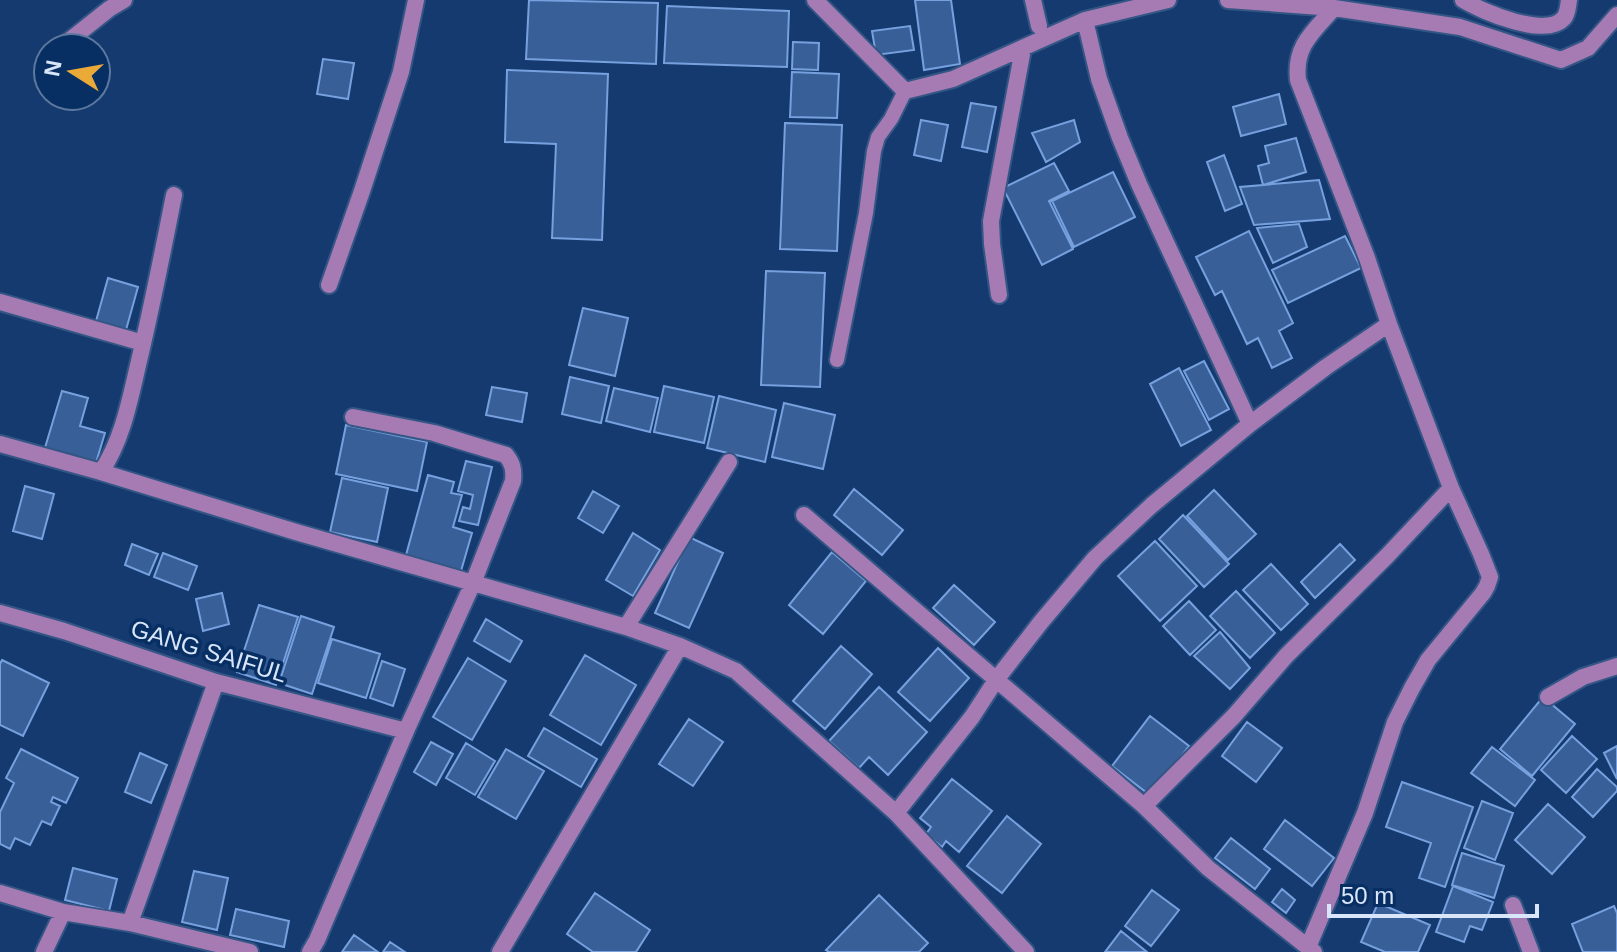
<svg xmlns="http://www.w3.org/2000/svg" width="1617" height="952" font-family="Helvetica,sans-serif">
<rect width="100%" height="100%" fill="#143a6f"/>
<path fill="#385f97" stroke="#77a1de" stroke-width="2" d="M529,0L658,3L656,64L526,59Z
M915,0H951L960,64L924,70Z
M667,6L789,11L787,67L664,63Z
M910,26L914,50L876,55L872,31Z
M793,42L819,43L818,70L792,69Z
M323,59L354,63L348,99L317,94Z
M507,70L608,74L602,240L552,238L556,144L505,142Z
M792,72L839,74L837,118L790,117Z
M1279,94L1286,124L1241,136L1233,107Z
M971,103L996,107L987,152L962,147Z
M921,120L948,125L941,161L914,155Z
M1074,120L1080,142L1046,162L1032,133Z
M785,123L842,125L837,251L780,249Z
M1296,138L1306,172L1263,185L1258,166L1269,163L1265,146Z
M1224,155L1242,204L1225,211L1207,162Z
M1054,163L1069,191L1049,201L1073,249L1042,265L1003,188Z
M1113,172L1135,217L1074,247L1052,201Z
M1319,180L1330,219L1254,225L1240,187Z
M1299,224L1307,247L1273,263L1257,228Z
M1249,231L1293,323L1279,331L1292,358L1272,368L1258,338L1247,344L1222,291L1215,295L1196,257Z
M1345,236L1361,268L1288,303L1272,270Z
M766,271L825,273L820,387L761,385Z
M108,278L138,287L126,330L96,321Z
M583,308L628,318L615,376L569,365Z
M1204,361L1229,409L1209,420L1184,371Z
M1179,368L1211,430L1181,446L1150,384Z
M570,377L609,386L601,423L562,414Z
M664,386L714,397L704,443L654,432Z
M492,387L527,393L522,422L486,415Z
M614,388L658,398L650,432L606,421Z
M62,391L88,398L80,426L105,433L95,466L44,451Z
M719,396L776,410L765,462L707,448Z
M784,403L835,415L823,469L772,457Z
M346,425L427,442L417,491L336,474Z
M466,461L492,467L478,525L459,521L463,507L470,509L473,495L458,491Z
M428,475L454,482L451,493L462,495L453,527L472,533L461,571L406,555Z
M342,478L388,488L377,542L330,532Z
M25,486L54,494L42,539L13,531Z
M854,489L903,530L882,555L834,515Z
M1214,490L1256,534L1228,560L1187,516Z
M593,491L619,506L603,533L578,518Z
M1183,515L1229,564L1204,587L1159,539Z
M633,533L660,550L633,596L606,580Z
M689,537L723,553L689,628L655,613Z
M1155,541L1197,586L1160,621L1118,576Z
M132,544L158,554L149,575L125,565Z
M1340,544L1355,560L1315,598L1301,582Z
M832,552L866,581L823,634L789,605Z
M163,553L197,566L188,590L154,577Z
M1271,564L1308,604L1281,630L1243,590Z
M954,585L995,622L974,645L933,608Z
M1236,591L1275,633L1250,658L1210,616Z
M222,593L229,624L203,631L196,599Z
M1189,601L1216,630L1190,655L1163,626Z
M259,605L298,617L276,685L237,672Z
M301,616L334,627L312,694L279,683Z
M486,619L522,641L510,662L474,641Z
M1220,632L1250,668L1230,689L1194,656Z
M332,639L380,654L366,698L318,683Z
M841,646L872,674L825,729L793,701Z
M938,648L969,678L930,721L898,692Z
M585,655L636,685L601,745L550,715Z
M468,658L506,681L472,740L433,717Z
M2,660L49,683L23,736L0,725V664Z
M382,661L405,669L393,706L370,698Z
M879,687L927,732L888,775L869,757L859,768L829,741Z
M1543,697L1575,724L1532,776L1500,749Z
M1150,716L1189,746L1151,796L1112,766Z
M689,719L723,742L693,786L659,764Z
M1247,722L1282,748L1256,782L1222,756Z
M544,728L597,759L581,787L528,756Z
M1572,736L1597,759L1566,793L1541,770Z
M431,742L453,754L436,785L414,772Z
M466,743L495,761L475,795L446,778Z
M1617,746V779L1604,753Z
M1492,747L1535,780L1515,806L1471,773Z
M21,749L78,778L66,803L53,797L51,802L60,806L51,825L42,821L30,845L15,838L10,849L0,844V812L14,783L6,778Z
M506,749L544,771L516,819L478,797Z
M140,753L167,765L151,803L125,792Z
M1597,769L1617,787V791L1593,817L1572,797Z
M952,779L992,811L959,852L946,841L942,847L926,834L931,827L920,818Z
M1402,782L1473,807L1445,887L1419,878L1431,843L1386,827Z
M1482,801L1513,813L1495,860L1464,848Z
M1548,804L1585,837L1552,874L1515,840Z
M1007,816L1041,844L1002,893L967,866Z
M1285,820L1334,858L1312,886L1264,849Z
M1231,838L1270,869L1255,889L1215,858Z
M1462,853L1504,866L1494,898L1452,885Z
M73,868L117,879L109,911L65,900Z
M194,871L228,878L217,930L182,922Z
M1453,886L1493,902L1482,930L1470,926L1464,942L1436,932Z
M1282,889L1295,900L1286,913L1272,902Z
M1152,890L1179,910L1151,946L1125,926Z
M595,893L650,930L636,952H593L567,934Z
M879,895L928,943L919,952H829L826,950Z
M1378,903L1430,925L1418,952H1385L1361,942Z
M1614,906L1617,913V952H1583L1572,924Z
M236,909L289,921L284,947L230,935Z
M1121,931L1147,952H1105Z
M354,935L378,952H342Z
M390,942L405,952H383Z"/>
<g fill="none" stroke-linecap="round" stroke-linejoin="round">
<defs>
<path id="lane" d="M837,360L866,213L874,151L878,137L891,119L905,91"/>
<path id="street" d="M815,0L905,91L953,79L1085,20L1168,0
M1033,0L1039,26
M1228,0L1334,8L1460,27L1561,60L1588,48L1617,15
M1463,0C1483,12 1546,39 1564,18C1568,13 1568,6 1569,0
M1085,20L1099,79L1120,138L1139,184L1250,424
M65,44L109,9L124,0
M329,285L362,191L401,72L416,0
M999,295L992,244L991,221L1023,49
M0,302L143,343
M0,444L101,472L296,532L626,627L680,646L736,671L896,813L1026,952
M101,472C123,439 130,399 139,361C152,306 163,251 174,195
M804,515L1144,806L1208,868L1314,952
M0,613L64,631L216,682L406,731
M626,627L729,462
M1548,697L1583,677L1617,666
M1144,806L1234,716L1286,656L1387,556L1451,488
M896,813L972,717L996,680L1041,622L1095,558L1152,505L1250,424L1326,367L1389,324L1367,258L1298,80C1294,46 1313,32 1334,8
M0,893L63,912L130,923L250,952
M1513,905L1531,952
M130,923L216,682
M1308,947L1365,813L1395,722L1412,688L1428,660L1483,593L1487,586L1490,577L1481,554L1451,488L1389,324
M44,952L63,912
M310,952L317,940L406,731L473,583L513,481C514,470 513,464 506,455L434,433L353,417
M500,952L680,646"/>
</defs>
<use href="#lane" stroke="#345685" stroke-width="18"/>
<use href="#street" stroke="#345685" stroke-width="20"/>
<use href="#lane" stroke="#a67bb4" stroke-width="14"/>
<use href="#street" stroke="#a67bb4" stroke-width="16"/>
</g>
<g text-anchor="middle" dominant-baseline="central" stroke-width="7" stroke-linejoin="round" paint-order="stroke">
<g font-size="24" fill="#d9e6fa" stroke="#082f63">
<text transform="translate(209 651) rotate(17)">GANG SAIFUL</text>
</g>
</g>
<g transform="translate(72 72) rotate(281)"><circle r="38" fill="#082f63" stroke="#5c789f" stroke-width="2"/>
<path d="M0-6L14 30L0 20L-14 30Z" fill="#eaaa38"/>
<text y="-12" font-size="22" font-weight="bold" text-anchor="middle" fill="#d9e6fa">N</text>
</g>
<path d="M1329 904v12h208v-12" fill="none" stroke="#d9e6fa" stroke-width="4"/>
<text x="1341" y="904" font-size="24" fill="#d9e6fa" stroke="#082f63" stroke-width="6" paint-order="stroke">50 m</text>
</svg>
